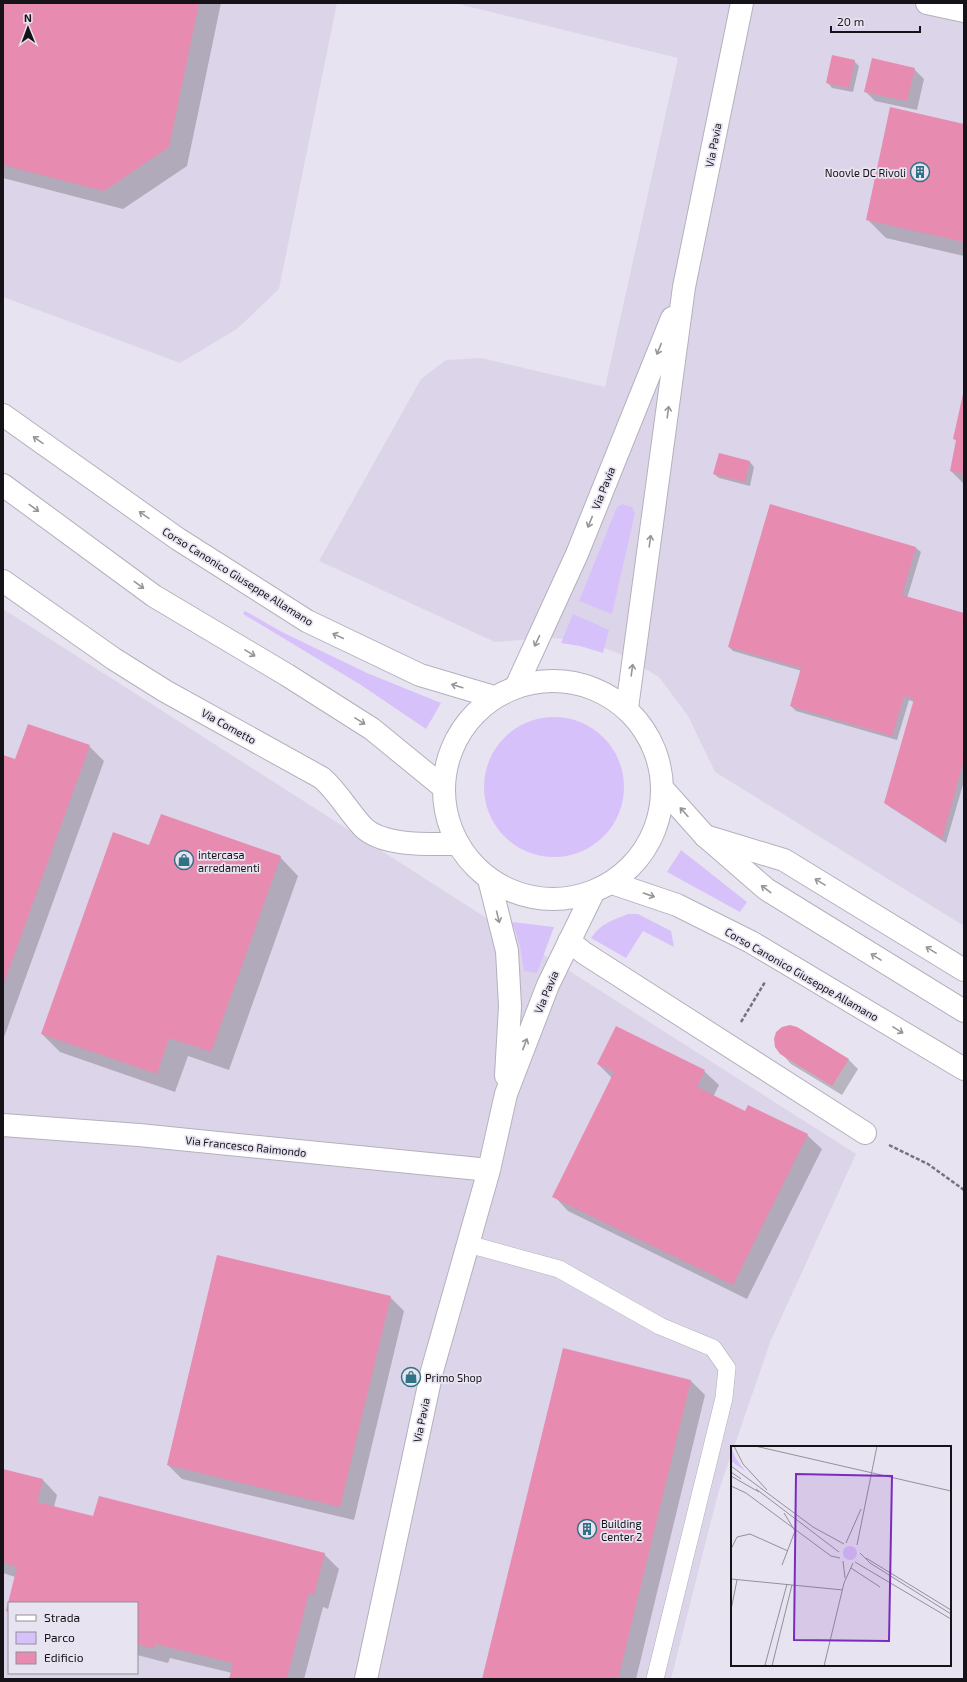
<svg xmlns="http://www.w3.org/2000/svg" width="967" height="1682" font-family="'Exo 2',sans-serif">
<rect width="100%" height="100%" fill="#e8e3f0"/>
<path fill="#dcd5e9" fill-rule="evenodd" d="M3,3H337L279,289L237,329L180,363L3,297Z
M454,3H964V926L715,772L688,716L659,677L620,654L583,640L547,638L495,642L319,561L421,379L446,360L481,358L605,387L678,58Z
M3,609L856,1154L771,1340L734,1447H732V1452L719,1490L671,1679H3ZM9,1603H137V1673H9Z"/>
<path fill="#d7c1fa" d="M622,504L632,507L635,513L612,614L579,601L617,507Z
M245,611L282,632L367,673L441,703L426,729L361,685L243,614Z
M573,614L609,630L603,653L580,646L561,643Z
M484 787a70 70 0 1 1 140 0a70 70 0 1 1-140 0Z
M681,850L747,902L740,912L667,872Z
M628,914H638L671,931L674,947L643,931L626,958L591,938C600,924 613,920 628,914Z
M512,922L554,927L537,973L524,971L520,946Z"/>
<path fill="#0003" d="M3,3H221L187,166L123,209L3,178Z
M854,61L859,66L853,92L832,88L828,83Z
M914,69L924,79L917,110L875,101L865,91Z
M964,125V256L886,238L868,220Z
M964,396V484L951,471L957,441L954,438Z
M719,454L750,462L754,467L750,486L719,478L714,474Z
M770,505L916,548L921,552L907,598L964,614V781L946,843L890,807L885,802L914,702L909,700L897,740L796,711L791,706L802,671L733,651L729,647Z
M89,746L104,761L3,1040V756L16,760Z
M150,846L280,857L298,876L229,1070L188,1056L175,1092L60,1052L42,1034Z
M797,1027L849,1060L858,1069L842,1095L791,1064L781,1053Z
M598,1064L704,1071L719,1085L713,1097L746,1112L807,1135L822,1149L747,1299L568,1211L554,1196L612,1078Z
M390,1297L404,1311L354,1520L182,1479L168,1465Z
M564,1350L691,1381L705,1395L636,1679H483Z
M3,1470L43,1480L57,1495L54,1507L94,1518L324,1554L339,1569L328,1609L323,1607L304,1679H230L232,1673L170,1658L168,1663L137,1655V1603H9V1613L7,1611L15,1577L3,1573Z"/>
<path fill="#e88bb1" d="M3,3H199L169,147L104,191L3,165Z
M832,55L855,60L849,88L826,83Z
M872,58L915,68L907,101L864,92Z
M890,107L964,124V242L866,220Z
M963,394L964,395V474L950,471L956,440L953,439Z
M719,453L750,461L745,482L713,474Z
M770,504L916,547L902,595L964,613V759L942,839L884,803L914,699L904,696L892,736L790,706L801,668L728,647Z
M28,724L90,745L3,986V755L15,759Z
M161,814L281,856L211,1052L169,1038L157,1074L41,1034L113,832L149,845Z
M790,1025L797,1027L849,1059L832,1086L780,1054L775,1047L774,1039L776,1032L782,1027Z
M616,1026L705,1070L697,1087L745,1111L748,1105L808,1134L733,1285L552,1197L614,1072L597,1064Z
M217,1255L391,1296L340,1507L167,1465Z
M563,1348L691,1380L618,1679H482Z
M3,1469L43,1479L37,1502L93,1516L99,1496L325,1553L314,1595L309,1593L287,1678L289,1679H229L233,1663L155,1644L154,1649L137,1644V1603H9V1612L6,1611L17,1567L3,1563Z"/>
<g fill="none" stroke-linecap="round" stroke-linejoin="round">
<defs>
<path id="service" d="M468,1244L559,1269L660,1326L713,1348L727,1368L724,1398L655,1679"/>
<path id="minor" d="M927,3L964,11
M3,581L114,659L165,691L322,778C338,792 348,811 363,827C383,847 431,844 458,844
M516,687L577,554L672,318
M627,708L684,287L742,3
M705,836L784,860L964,970
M489,879L507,951L510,1006L506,1076
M569,941L584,953L865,1133
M3,1125L139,1135L489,1170
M366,1679L432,1371L489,1170L506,1094L548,985L593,893"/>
<path id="secondary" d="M3,415L178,539L307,621L420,675L494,697
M3,485L154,596L287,675L372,729L443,787
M444 790a109 109 0 1 1 218 0a109 109 0 1 1-218 0Z
M663,789L705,836L766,889L964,1011
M612,883L677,905L751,942L964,1069"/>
</defs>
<use href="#service" stroke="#b4b0bc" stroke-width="18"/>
<use href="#minor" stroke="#b4b0bc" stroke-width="24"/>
<use href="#secondary" stroke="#b4b0bc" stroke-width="24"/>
<path stroke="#76737b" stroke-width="2.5" stroke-dasharray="4 2" stroke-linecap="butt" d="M741,1022L765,982
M889,1145L928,1164L964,1190"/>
<use href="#service" stroke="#fff" stroke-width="17"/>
<use href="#minor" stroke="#fff" stroke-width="22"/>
<use href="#secondary" stroke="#fff" stroke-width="22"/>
</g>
<defs><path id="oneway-shaft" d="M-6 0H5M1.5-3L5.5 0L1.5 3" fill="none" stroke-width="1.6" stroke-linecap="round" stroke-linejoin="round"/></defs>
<g stroke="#969597">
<use href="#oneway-shaft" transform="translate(659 349) rotate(112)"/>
<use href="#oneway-shaft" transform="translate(668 412) rotate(-82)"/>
<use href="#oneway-shaft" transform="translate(38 440) rotate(-145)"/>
<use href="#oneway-shaft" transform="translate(34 508) rotate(36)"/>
<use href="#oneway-shaft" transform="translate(144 515) rotate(-145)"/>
<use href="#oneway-shaft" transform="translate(590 522) rotate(112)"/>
<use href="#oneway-shaft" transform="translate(650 541) rotate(-82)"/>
<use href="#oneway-shaft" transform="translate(139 585) rotate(36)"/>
<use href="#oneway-shaft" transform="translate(338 636) rotate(-155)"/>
<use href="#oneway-shaft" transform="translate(537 641) rotate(115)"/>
<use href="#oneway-shaft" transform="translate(250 653) rotate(31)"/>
<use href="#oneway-shaft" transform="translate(632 670) rotate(-82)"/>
<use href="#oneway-shaft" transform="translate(457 686) rotate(-163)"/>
<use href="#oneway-shaft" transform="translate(360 721) rotate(32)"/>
<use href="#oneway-shaft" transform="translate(684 812) rotate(-132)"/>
<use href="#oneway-shaft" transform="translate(820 882) rotate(-149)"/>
<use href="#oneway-shaft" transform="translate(766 889) rotate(-143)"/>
<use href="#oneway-shaft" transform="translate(649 895) rotate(19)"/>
<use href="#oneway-shaft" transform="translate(498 917) rotate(76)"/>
<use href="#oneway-shaft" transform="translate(931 950) rotate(-149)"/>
<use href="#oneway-shaft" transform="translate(876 957) rotate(-148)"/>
<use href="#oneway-shaft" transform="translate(898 1030) rotate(31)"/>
<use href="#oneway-shaft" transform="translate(525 1044) rotate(-69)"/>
</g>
<defs>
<symbol id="building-ring" viewBox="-11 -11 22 22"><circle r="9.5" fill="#e8e3f0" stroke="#327286" stroke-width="1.5"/><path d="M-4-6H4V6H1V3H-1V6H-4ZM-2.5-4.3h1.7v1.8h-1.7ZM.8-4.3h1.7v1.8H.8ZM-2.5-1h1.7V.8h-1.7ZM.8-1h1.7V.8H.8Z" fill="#327286"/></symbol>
<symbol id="shop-ring" viewBox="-11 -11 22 22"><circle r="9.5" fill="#e8e3f0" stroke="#327286" stroke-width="1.5"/><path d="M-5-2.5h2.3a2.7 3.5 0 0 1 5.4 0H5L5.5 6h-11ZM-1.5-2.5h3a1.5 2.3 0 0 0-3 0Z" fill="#327286"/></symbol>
</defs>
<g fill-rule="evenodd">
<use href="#building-ring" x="909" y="161" width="22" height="22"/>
<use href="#shop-ring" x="173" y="849" width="22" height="22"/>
<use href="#shop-ring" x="400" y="1366" width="22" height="22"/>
<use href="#building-ring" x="576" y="1518" width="22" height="22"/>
</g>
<g text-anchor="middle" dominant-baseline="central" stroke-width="3.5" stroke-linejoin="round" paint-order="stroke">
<g font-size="11" fill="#151318" stroke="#e8e3f0">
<text transform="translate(713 145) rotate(-79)">Via Pavia</text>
<text transform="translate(603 488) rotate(-68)">Via Pavia</text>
<text transform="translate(238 576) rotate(32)">Corso Canonico Giuseppe Allamano</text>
<text transform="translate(229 726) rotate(29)">Via Cometto</text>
<text transform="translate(802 974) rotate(30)">Corso Canonico Giuseppe Allamano</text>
<text transform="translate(546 992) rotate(-67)">Via Pavia</text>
<text transform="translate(246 1146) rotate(6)">Via Francesco Raimondo</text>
<text transform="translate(421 1420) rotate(-78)">Via Pavia</text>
</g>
<g font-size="11" fill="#151318" stroke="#e8e3f0" text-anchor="start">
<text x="906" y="172" text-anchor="end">Noovle DC Rivoli</text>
<text x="198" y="854">intercasa<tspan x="198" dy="13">arredamenti</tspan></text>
<text x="425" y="1377">Primo Shop</text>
<text x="601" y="1523">Building<tspan x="601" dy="13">Center 2</tspan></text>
</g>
</g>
<g transform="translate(731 1446)">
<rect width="220" height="220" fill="#e8e3f0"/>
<path d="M0,0L4,11L14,25L0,15ZM112 107a7 7 0 1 1 14 0a7 7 0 1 1-14 0Z" fill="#d7c1fa"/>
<path fill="none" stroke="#94909a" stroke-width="1" d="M3,0L12,18L36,44M24,0L220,45M0,20L82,81L113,98M0,26L10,33M0,30L28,46M0,40L15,47L100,110L109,112M25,43L108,106M115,97L130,63M126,99L146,0M0,103L6,91L19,88L57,105M129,107L139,117L220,168M135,112L220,164M112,115L114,132M124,116L220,173M51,119L64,85L53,67M120,122L149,141M0,133L112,144M0,164L6,134M38,220L34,219L56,138M41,220L61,139M93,220L113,137L122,117"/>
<path fill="#7b2cbf" fill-opacity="0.15" stroke="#7b2cbf" stroke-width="2" d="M65,28L161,30L158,195L63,194Z"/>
<rect width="220" height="220" fill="none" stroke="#151318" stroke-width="2"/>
</g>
<rect width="967" height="1682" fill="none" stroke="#151318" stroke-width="8"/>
<rect x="8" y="1602" width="130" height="72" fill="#e8e3f0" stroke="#94909a"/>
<rect x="16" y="1615" width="20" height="6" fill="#ffffff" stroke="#94909a"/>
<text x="44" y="1622" font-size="12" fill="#151318">Strada</text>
<rect x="16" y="1632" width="20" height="12" fill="#d7c1fa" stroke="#94909a"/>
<text x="44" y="1642" font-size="12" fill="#151318">Parco</text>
<rect x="16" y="1652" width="20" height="12" fill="#e88bb1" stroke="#94909a"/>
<text x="44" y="1662" font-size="12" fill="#151318">Edificio</text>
<g transform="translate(28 28) rotate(359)" stroke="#e8e3f0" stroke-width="3" paint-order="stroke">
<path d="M0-3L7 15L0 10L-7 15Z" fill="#151318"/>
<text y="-6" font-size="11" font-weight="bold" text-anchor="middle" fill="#151318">N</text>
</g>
<path d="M831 26v6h89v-6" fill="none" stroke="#151318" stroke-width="2"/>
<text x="837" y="26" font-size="12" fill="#151318" stroke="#e8e3f0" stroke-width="3" paint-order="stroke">20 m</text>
</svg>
